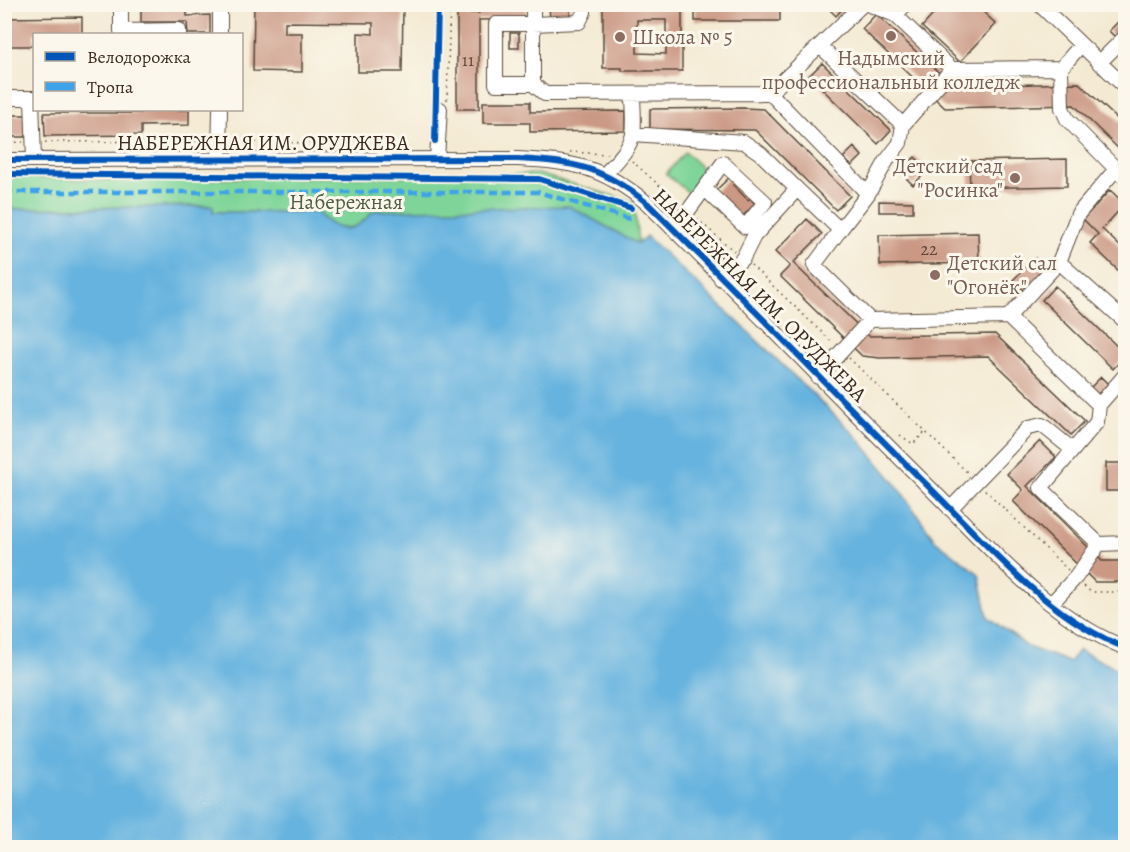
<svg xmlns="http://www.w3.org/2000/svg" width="1130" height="852" font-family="Alegreya,serif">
<rect width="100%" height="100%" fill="#fbf7ec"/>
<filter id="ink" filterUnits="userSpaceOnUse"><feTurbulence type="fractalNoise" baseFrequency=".0167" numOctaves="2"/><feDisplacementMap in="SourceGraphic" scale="12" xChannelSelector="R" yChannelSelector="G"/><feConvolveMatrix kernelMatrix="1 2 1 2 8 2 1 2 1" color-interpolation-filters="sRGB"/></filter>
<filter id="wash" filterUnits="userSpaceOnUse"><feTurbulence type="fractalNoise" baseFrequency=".008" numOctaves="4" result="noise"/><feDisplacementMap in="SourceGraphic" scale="24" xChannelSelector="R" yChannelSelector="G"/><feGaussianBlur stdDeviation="1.35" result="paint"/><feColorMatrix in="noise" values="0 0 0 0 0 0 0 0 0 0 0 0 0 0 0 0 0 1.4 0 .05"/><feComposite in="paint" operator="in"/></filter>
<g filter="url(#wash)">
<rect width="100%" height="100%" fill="#f4ead3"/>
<path fill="#7fd599" stroke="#5d805c" stroke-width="1.5" d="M685,152L707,172L689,193L666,174Z
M538,174L634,202L638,244L612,231L362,225C339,231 333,229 317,212H213L212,206L5,209V176L101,180Z"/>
<path fill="#66b3df" stroke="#506e7e" stroke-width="1.5" d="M213,206V212H317C338,235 354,234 373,211L569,206L638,244L646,236L734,318L856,436L896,484L935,540L979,574L988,617L1028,647L1069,662L1079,650L1125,673V847L1042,848L1007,841H980L968,846L958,848H613C600,838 593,849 579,847C571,846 562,842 554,839L548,848L5,847V209Z"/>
<g id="blocks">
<path fill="#cb9884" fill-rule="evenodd" d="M141,4H187V16L210,15V34H188L187,22H141Z
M254,4H403L402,72H358V33L373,34V23L285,22V33H302V72L253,71Z
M479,4H527V19L479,20V109H457V13H479Z
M622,4H682V71H622V68H603V6H622ZM637,20H666V54L637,53Z
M695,4H780V21H695Z
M833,4H847L836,16L829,9Z
M943,4H975L996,24L960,62L922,27Z
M549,5H570V19L550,20Z
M876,14L953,86L1079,83L1126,127V156L1074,105L945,108L862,29Z
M82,17V34H34V46H4V18Z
M1120,20L1126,28L1115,37L1109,31Z
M510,33H519V48H510Z
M822,63L891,130L878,144L809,76Z
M483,102H530V112L626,111V131L530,132V123H483Z
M743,108L764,109L850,196L836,210L755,130L650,129V109Z
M141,110H189V125L141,126V135L45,136L44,113H141Z
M4,115H27L28,137H4Z
M854,147L862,156L852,166L843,158Z
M915,157L928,170L913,185L900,172Z
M1067,159V186L970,188L969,161Z
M729,178L735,183L733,185L748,200L750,198L755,204L741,218L714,192Z
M1110,190L1125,204L1102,229L1126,252V278L1090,243L1098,234L1083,219Z
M879,201L913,202V212H879Z
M807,219L822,234L793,263L869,336L995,334L1085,421L1071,435L988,356L880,358L862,356L780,276L790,266L775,252Z
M978,233L979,263L880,265L879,235Z
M708,234L726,251L720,257L703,240Z
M1035,258L1047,270L1025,292L1013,280Z
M1055,286L1126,355L1113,369L1042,300Z
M1101,377L1108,384L1097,395L1090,388Z
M1040,441L1056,457L1027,486L1102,561H1126V582H1095L1013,501L1023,490L1007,474Z
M1106,463H1126V491H1106Z"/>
</g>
</g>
<g filter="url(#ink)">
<use href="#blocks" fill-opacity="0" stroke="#574739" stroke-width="1.5"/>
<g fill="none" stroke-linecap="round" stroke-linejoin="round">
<defs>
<path id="minor" d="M121,4V31L179,30V34
M533,4V24H496V84H533L545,94L770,93L863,4
M868,4L895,15L906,4
M1039,4L1126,88
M895,15L952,69L1061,68L1081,45
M220,34V4
M820,46L903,125L900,143L887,160L868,194
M1099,63L1126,36
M1061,68L1062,108L1067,119L1116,169
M533,84V24L579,22L584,12V4
M4,98H34
M32,98L34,160
M903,125L952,69
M633,134L744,142L760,153L797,189
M219,159L220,110
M437,159L440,109
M4,160L518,159C575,162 601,166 647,203C741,295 832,391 926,484C985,542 1047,618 1126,648
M605,174C615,163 630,149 633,134C635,121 633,107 633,94
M671,227L688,211L723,163L765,202L745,227L705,189
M840,230L814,265L870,320L1008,317L1099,405
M1059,262L1126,322
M721,279L743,258L754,236L797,189L840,230L868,194L770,93
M1008,317L1059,262L1078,214L1116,169L1126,178
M818,377L870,320
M1073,450L1097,422L1099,405L1126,374
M950,509L1028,428L1042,425L1073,450L1041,488L1099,544
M1051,604L1076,577L1099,544L1126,543"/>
</defs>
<use href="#minor" stroke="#574739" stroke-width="16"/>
<path stroke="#574739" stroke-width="1.5" stroke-dasharray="1.5 4.5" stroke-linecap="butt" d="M447,100L450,4
M45,142L209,141
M231,142L325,143L379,147
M4,143L23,142
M570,152L607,154
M632,161L680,204
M697,219L734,251
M751,265L833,343
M849,358L969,474
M900,435L913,444L925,432
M985,490L1068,570
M1084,586L1091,592H1126"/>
<use href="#minor" stroke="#fff" stroke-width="14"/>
<path stroke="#3fa3ea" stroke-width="4.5" stroke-dasharray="9 4.5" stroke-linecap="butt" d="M4,192H538L630,219"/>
<defs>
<path id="cycleway" d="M435,141L438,4
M4,160L518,159C575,162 601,166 647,203C741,295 832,391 926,484C985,542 1047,618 1126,648
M4,174L539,179L631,208"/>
</defs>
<use href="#cycleway" stroke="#fbf7ec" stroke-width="10"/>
<use href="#cycleway" stroke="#0057b8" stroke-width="6"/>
</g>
</g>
<g fill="#8d6e63" stroke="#fbf7ec" stroke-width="2">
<circle cx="891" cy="36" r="6"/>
<circle cx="620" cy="37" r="6"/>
<circle cx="1015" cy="178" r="6"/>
<circle cx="935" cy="275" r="6"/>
</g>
<g text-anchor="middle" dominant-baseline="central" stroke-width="6" stroke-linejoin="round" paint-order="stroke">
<g font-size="18" fill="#5f4638">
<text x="468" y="60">11</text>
<text x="929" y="249">22</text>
</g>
<g font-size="21" fill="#785e54" stroke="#fbf7ec" text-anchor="start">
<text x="632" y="37">Школа № 5</text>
<text x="891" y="58" text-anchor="middle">Надымский<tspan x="891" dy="24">профессиональный колледж</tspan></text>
<text x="1003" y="166" text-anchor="end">Детский сад<tspan x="1003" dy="24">"Росинка"</tspan></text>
<text x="947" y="263">Детский сал<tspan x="947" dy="24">"Огонёк"</tspan></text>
</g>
<g font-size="21" fill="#3b2a1e" stroke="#fbf7ec">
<text x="263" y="143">НАБЕРЕЖНАЯ ИМ. ОРУДЖЕВА</text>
<text transform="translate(760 295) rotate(45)">НАБЕРЕЖНАЯ ИМ. ОРУДЖЕВА</text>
</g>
<g font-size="21" fill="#4f5d43" stroke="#fbf7ec">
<text x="346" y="202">Набережная</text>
</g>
</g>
<rect width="1130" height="852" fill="none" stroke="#fbf7ec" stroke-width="24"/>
<rect x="33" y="33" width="210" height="78" fill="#fbf7ec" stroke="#aea59a" stroke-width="1.5"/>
<rect x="45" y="52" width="30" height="9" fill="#0057b8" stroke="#aea59a" stroke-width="1.5"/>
<text x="87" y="63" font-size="18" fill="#3b2a1e">Велодорожка</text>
<rect x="45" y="82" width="30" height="9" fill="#3fa3ea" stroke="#aea59a" stroke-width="1.5"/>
<text x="87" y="93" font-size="18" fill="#3b2a1e">Тропа</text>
</svg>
